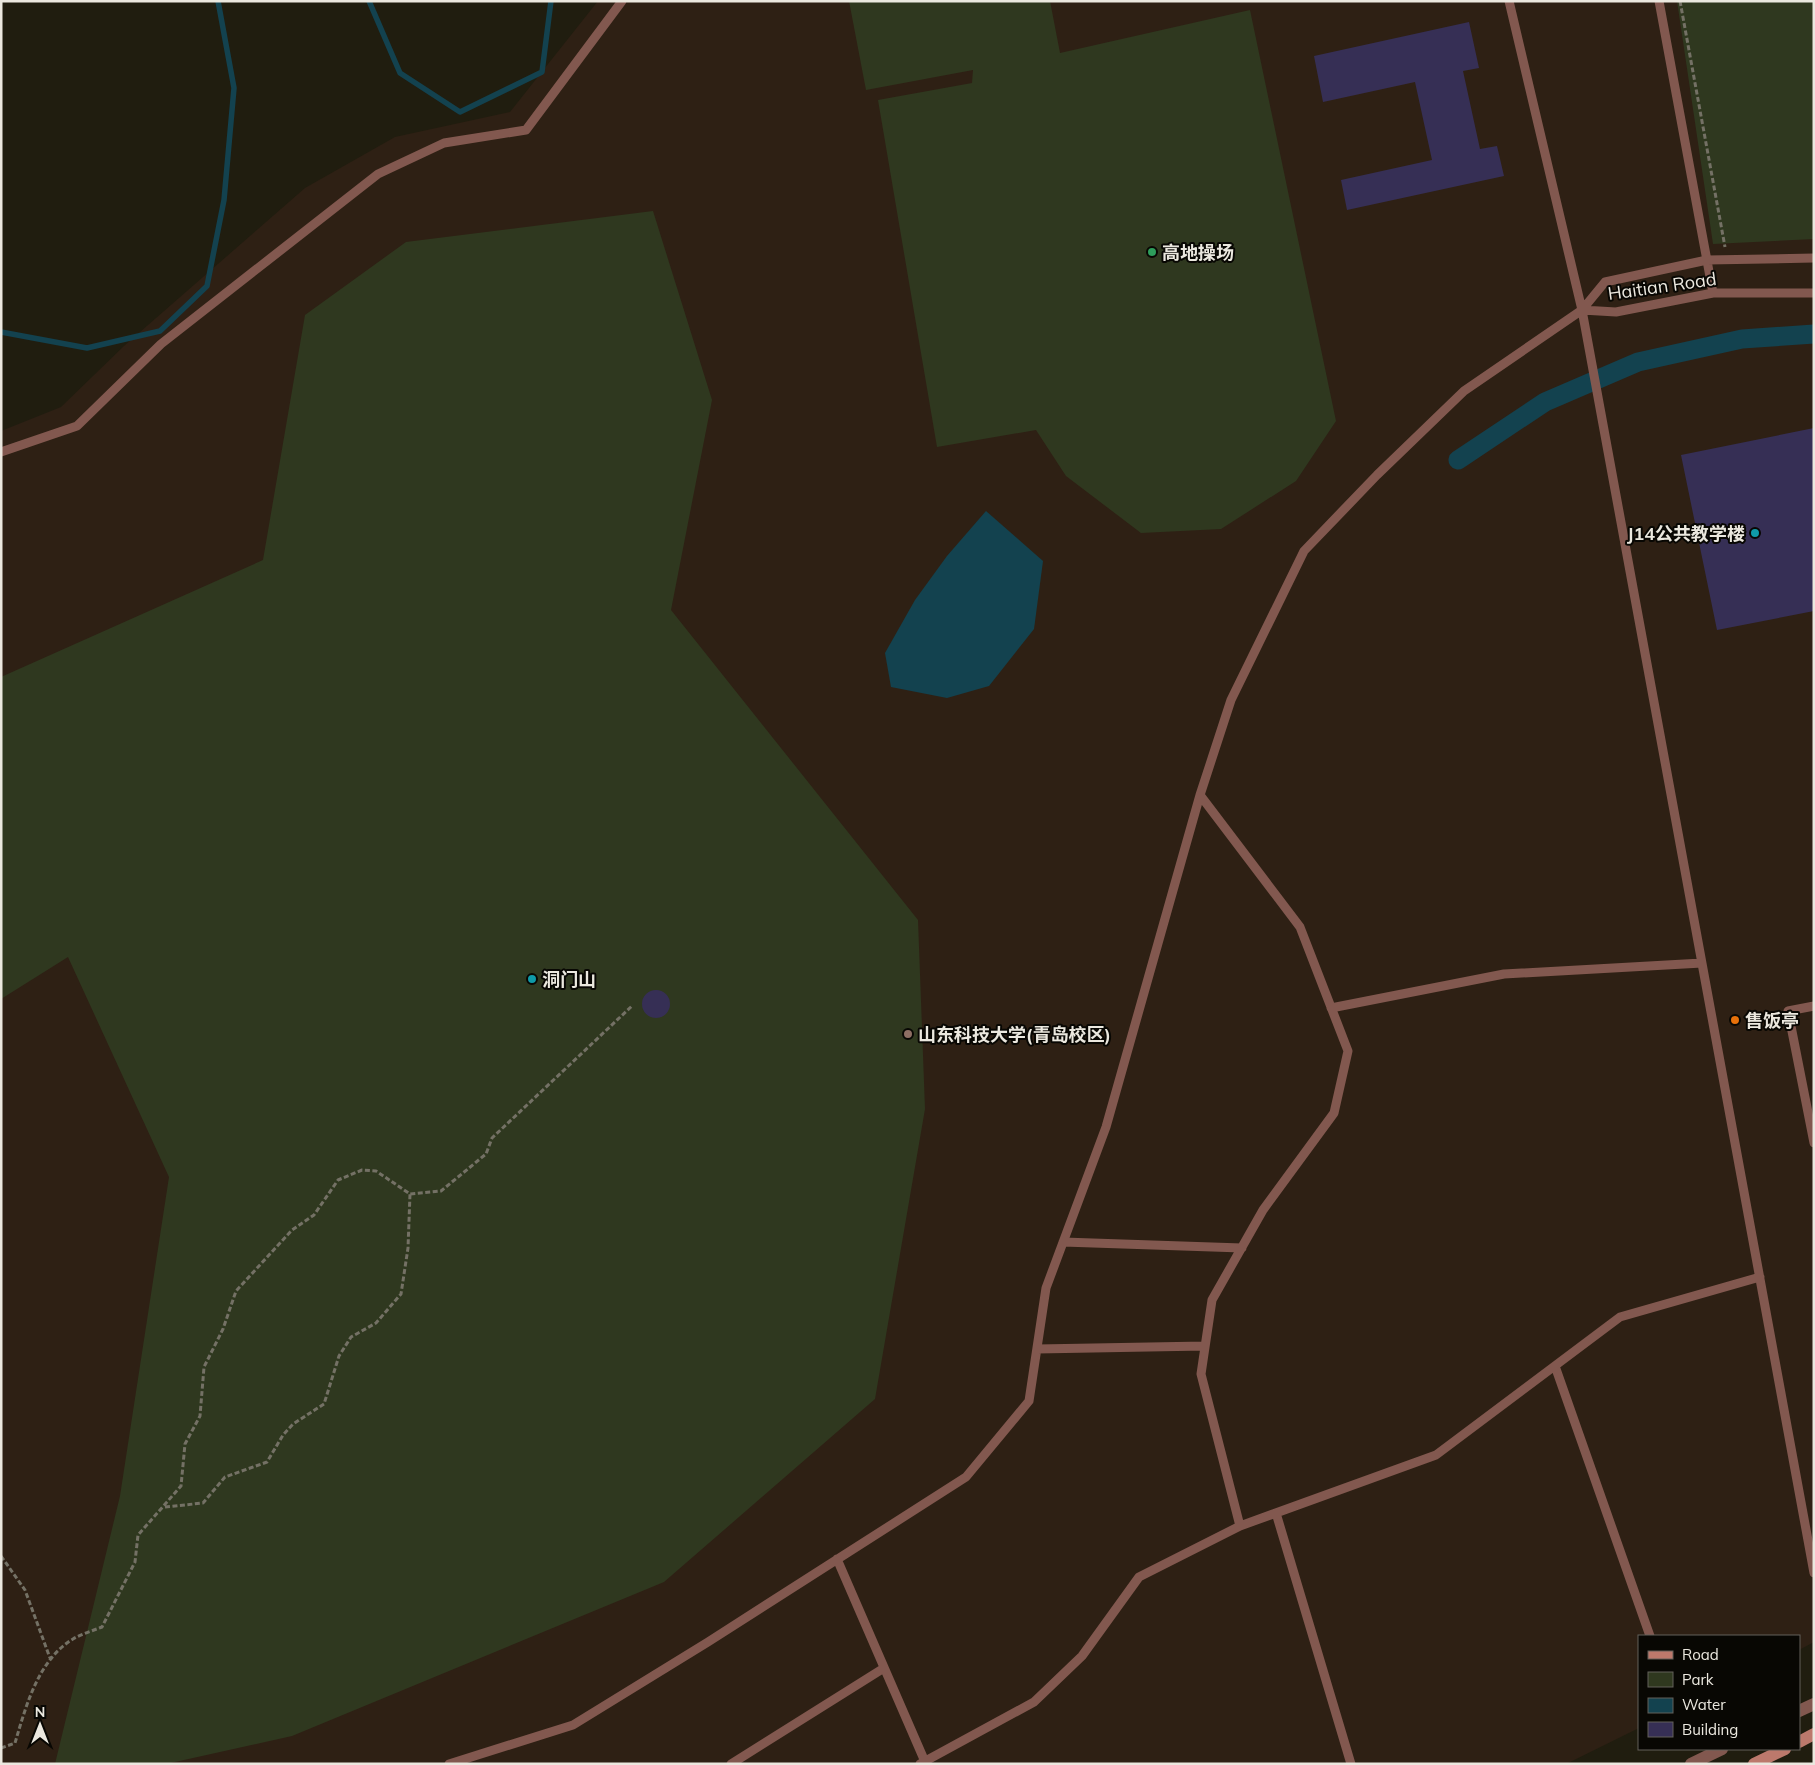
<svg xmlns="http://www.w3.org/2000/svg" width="1815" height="1765" font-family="Mulish,'Noto Sans SC',sans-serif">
<rect width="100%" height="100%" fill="#201d0f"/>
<path fill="#2e2014" d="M598,1H1814V1642L1799,1650V1636H1639V1728L1566,1764H1V431L61,407L124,346L305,188L395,137L510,112Z"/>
<path fill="#2f381f" d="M849,1H1050L1060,53L1250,10L1336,421L1296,481L1221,529L1141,533L1066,476L1036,430L937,447L878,100L972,83L973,70L866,90Z
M1677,1H1814V239L1713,244Z
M653,211L712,400L671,610L918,920L925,1109L875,1399L664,1582L292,1736L166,1764H55L120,1496L169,1177L68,957L1,999V677L263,560L305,315L406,242Z"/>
<path fill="#13424f" d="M986,511L1043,561L1034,629L989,686L947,698L891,687L885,653L915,600L947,556Z"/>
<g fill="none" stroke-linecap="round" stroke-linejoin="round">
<path stroke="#13424f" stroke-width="5.5" d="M369,1L400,73L460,112L542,72L551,1
M1,332L87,348L160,331L207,286L224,200L234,88L218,1"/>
<path stroke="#13424f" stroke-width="19" d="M1458,460L1545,402L1638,362L1742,339L1814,334"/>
</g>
<path fill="#362f55" d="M1469,22L1479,68L1463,71L1480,149L1497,146L1504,176L1347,210L1341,180L1432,160L1415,82L1323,102L1314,56Z
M1814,428V611L1717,630L1681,455Z
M642 1004a14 14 0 1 1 28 0a14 14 0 1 1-28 0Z"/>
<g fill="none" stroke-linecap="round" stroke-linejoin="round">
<path stroke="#747165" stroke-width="3" stroke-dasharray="5 2.5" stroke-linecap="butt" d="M1680,1L1725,247
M165,1507L203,1503L225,1477L267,1462L283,1435L293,1424L324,1404L339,1356L351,1337L376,1323L401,1294L408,1248L410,1194
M1,1556L25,1590L50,1658
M1,1748L15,1743C26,1706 38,1660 73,1639C81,1634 92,1631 102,1627L135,1562L138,1535L181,1486L185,1444L200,1416L204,1367L223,1329L236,1291L292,1230L314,1215L338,1180L362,1170L376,1171L410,1194L441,1191L486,1154L492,1138L633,1005"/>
<path stroke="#82584f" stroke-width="9" d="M1509,1L1582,310L1814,1573
M1659,1L1713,293
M1582,310L1616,312L1713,293H1814
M1,452L77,426L161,344L378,174L444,143L526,130L622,1
M1200,795L1300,927L1348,1051L1334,1113L1263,1210L1212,1300L1201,1374L1240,1526
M1814,1006L1788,1011L1814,1143
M1331,1008L1504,974L1702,963
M1063,1242L1242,1248
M1037,1349L1205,1346
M1555,1366L1650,1636
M1276,1513L1351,1764
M837,1559L926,1764
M449,1764L573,1725L708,1642L966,1477L1029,1401L1046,1288L1106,1127L1200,795L1231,700L1304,551L1377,475L1464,391L1582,310L1605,282L1707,260L1814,258
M731,1764L884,1668
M920,1764L1034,1702L1082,1656L1139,1577L1240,1526L1436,1455L1620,1317L1760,1277"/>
<path stroke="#82584f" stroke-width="12" d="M1799,1711L1814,1704
M1691,1764L1722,1749"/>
<path stroke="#bc796c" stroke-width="12" d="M1799,1742L1814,1734
M1754,1764L1785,1749"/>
</g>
<circle fill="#2e9e5b" stroke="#080703" stroke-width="2" cx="1152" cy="252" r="5"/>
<g fill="#0f9aa8" stroke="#080703" stroke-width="2">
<circle cx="1755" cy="533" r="5"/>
<circle cx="532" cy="979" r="5"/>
</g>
<circle fill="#e8710a" stroke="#080703" stroke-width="2" cx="1735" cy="1020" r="5"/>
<circle fill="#8d6e63" stroke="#080703" stroke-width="2" cx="908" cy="1034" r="5"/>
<g text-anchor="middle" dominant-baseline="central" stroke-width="4" stroke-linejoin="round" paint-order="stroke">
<g font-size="18" font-weight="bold" fill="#ebe8df" stroke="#080703" text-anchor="start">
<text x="1162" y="252">高地操场</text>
<text x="1745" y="533" text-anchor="end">J14公共教学楼</text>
<text x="542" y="979">洞门山</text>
<text x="1745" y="1020">售饭亭</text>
<text x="918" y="1034">山东科技大学(青岛校区)</text>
</g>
<g font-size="18" fill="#ebe8df" stroke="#080703">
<text transform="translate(1662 286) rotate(-8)">Haitian Road</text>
</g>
</g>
<rect width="1815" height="1765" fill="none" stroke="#ebe8df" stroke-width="5"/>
<rect x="1638" y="1635" width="162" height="115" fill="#080703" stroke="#63615b"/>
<rect x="1648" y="1651" width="25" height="8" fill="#bc796c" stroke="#63615b"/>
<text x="1682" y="1660" font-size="15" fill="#ebe8df">Road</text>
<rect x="1648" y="1672" width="25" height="15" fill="#2f381f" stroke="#63615b"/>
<text x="1682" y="1685" font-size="15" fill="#ebe8df">Park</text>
<rect x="1648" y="1698" width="25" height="15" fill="#13424f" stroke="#63615b"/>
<text x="1682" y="1710" font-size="15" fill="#ebe8df">Water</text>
<rect x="1648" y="1722" width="25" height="15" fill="#362f55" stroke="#63615b"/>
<text x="1682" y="1735" font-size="15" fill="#ebe8df">Building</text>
<g transform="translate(40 1725)" stroke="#080703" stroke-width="4" paint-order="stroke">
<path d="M0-4L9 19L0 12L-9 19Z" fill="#ebe8df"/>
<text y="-8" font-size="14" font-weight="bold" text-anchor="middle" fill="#ebe8df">N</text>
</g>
</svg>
